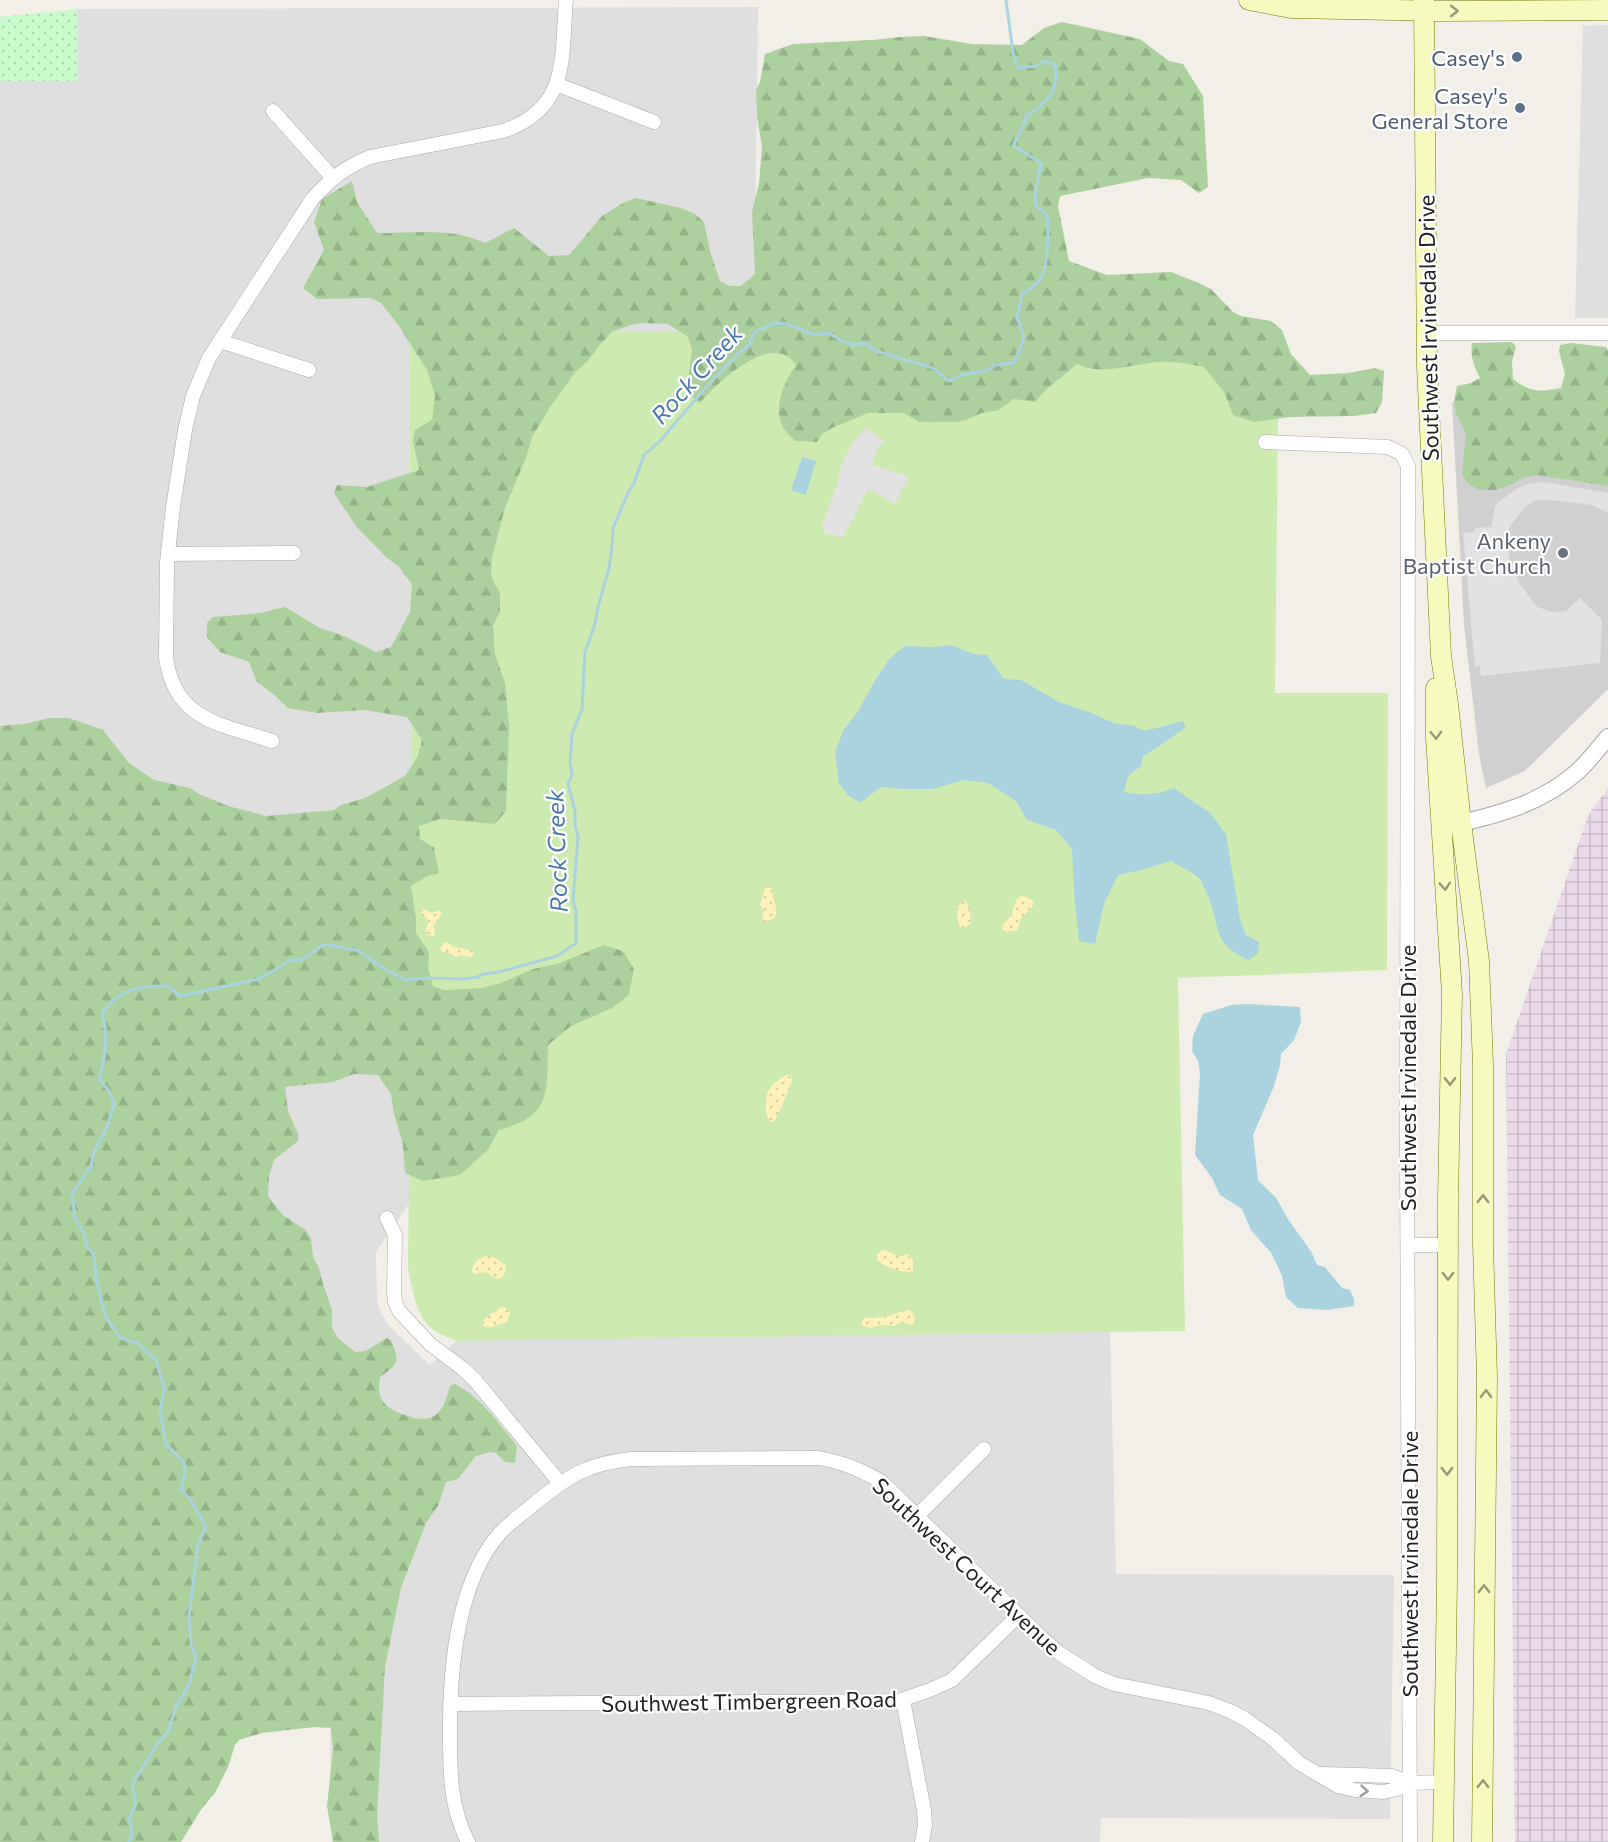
<svg xmlns="http://www.w3.org/2000/svg" width="1608" height="1842" font-family="Commissioner,sans-serif">
<defs>
<pattern id="industrial-grid" width="8" height="8" patternUnits="userSpaceOnUse" patternTransform="scale(1.5)"><rect width="8" height="8" fill="#ebdbe8"/><path d="M0 4h8M4 0v8" fill="none" stroke="#c9bcc7"/></pattern>
<pattern id="forest-firs" width="22" height="20" patternUnits="userSpaceOnUse" patternTransform="scale(1.5)"><rect width="22" height="20" fill="#add19e"/><path d="M5 1l3.5 6h-7zM16 11l3.5 6h-7z" fill="#95b388"/></pattern>
<pattern id="sand-dots" width="8" height="8" patternUnits="userSpaceOnUse" patternTransform="scale(1.5)"><rect width="8" height="8" fill="#fff1ba"/><path d="M2 2h.1M6 6h.1" fill="none" stroke="#dacea0" stroke-width="1.8" stroke-linecap="round"/></pattern>
<pattern id="park-dots" width="8" height="8" patternUnits="userSpaceOnUse" patternTransform="scale(1.5)"><rect width="8" height="8" fill="#c8facc"/><path d="M2 2h.1M6 6h.1" fill="none" stroke="#acd6af" stroke-width="1.8" stroke-linecap="round"/></pattern>
</defs>
<rect width="100%" height="100%" fill="#f2efe9"/>
<path fill="#e0dfdf" d="M758,7L754,332L409,331L412,876L410,1202L376,1252L377,1302L381,1314L390,1327L430,1365L456,1341L1110,1332L1116,1574L1394,1575L1390,1819L1101,1818L1100,1842H332L323,1328L0,1842V81H77V9Z
M1608,25V318H1575L1583,26Z"/>
<path fill="url(#industrial-grid)" d="M1608,788V1842H1515L1506,1054L1588,816Z"/>
<path fill="#d0d0d0" d="M1608,401V689L1525,771L1486,788L1479,754L1464,625L1452,403Z"/>
<path fill="#cdebb0" d="M409,331L1279,333L1275,693H1388L1387,970L1178,978L1185,1331L456,1341C449,1337 437,1334 431,1328C416,1316 411,1285 408,1267L412,876Z"/>
<path fill="url(#forest-firs)" d="M1062,22L1140,39L1169,61L1183,64L1203,96L1208,187L1199,193L1181,180L1148,178L1060,196L1058,206L1069,261L1107,275L1171,272L1199,283L1211,289L1233,312L1241,316L1271,321L1282,330L1291,354L1310,375L1348,373L1375,368L1384,371L1382,402L1376,413L1354,416L1289,417L1254,422L1233,415L1224,392L1204,367C1193,365 1182,362 1171,362C1141,360 1105,378 1077,364L1047,389L1035,402L1014,399L999,410L982,413L966,420L958,422H919L904,413H868L832,428L822,434L817,442L795,441C792,437 787,434 785,430C771,410 784,382 796,365C773,329 717,383 700,403L686,393L692,350L688,337L668,324L642,323L631,325L612,332L599,346L587,362L576,371L551,406L532,437L527,455L505,508L492,557L491,574L494,583L500,592V612L493,625L495,654L505,683L509,726L506,811L495,824L440,819L419,826L420,839L434,847L439,873L428,876L411,886L416,918V933L429,952L428,968L433,986L444,990L482,988L501,983L533,969L557,964L604,945L623,951L634,969L629,995L612,1008L571,1026L548,1045C547,1092 552,1116 499,1130L487,1151L460,1175L423,1181L405,1173L403,1145L394,1114L391,1094L378,1075L354,1074L333,1082L285,1087L288,1111L298,1134V1141L274,1160L269,1176L268,1196L283,1215L306,1230L311,1238L313,1257L319,1268L323,1284L332,1310V1328L338,1338L355,1352L365,1351L387,1338L391,1340C400,1362 399,1363 380,1377C376,1400 385,1408 405,1415C434,1426 443,1413 450,1386L455,1384C482,1398 498,1423 517,1446L515,1463L505,1462L496,1453L490,1452L476,1456L458,1479L446,1482L438,1506L426,1523L401,1588L385,1667L377,1815L379,1842H333L327,1806L333,1749L331,1728L315,1727L262,1733L239,1740L235,1745L228,1767L215,1793L202,1808L181,1842H0V726L24,724L49,718H69L103,730L129,763L154,780L190,788L197,793L228,806L266,816L334,810L341,805L365,798L405,776L418,756L422,740L407,717L365,710L317,713L288,708L272,693L257,682L249,662L220,652L207,637V623L213,617L261,613L285,607L320,628L344,636L376,652L391,647L410,612L412,584L399,567L386,557L356,526L334,493L337,485L367,487L419,470L413,441L415,430L432,420L435,395L427,370L399,326L381,303L370,298L317,299L303,288L324,250L314,222L322,199L352,181L357,202L377,233C413,233 452,227 485,243L514,228L549,256L569,255L602,216L623,203L636,198L681,208L695,214L704,222L710,251L720,281L730,286H741L755,274L752,212L759,183L762,147L757,117L756,90L760,82L765,54L793,44L872,40L900,37L924,36L972,44L1022,45L1044,28Z
M1512,342L1516,347L1512,361L1513,379C1531,393 1539,392 1561,388L1565,374L1559,351L1560,345L1571,343L1606,347L1608,351V486L1537,475L1522,478L1515,483L1495,490H1478L1468,483L1462,475L1466,434L1456,413L1454,402L1457,386L1471,383L1480,378C1474,366 1470,356 1472,343Z"/>
<path fill="url(#sand-dots)" d="M765,888H771L777,912L774,918L766,922L762,918L764,910L760,905Z
M1021,896C1048,901 1023,913 1020,920C1019,923 1019,927 1017,930L1006,932L1002,929L1003,924L1011,916L1017,898Z
M963,901H966C968,904 971,918 971,922L969,925L962,928L960,927C957,916 954,909 963,901Z
M424,909L432,913L439,910L442,913L434,925L435,934L434,936L428,935L426,929L429,921L421,914Z
M447,942L454,947L472,950L474,953L471,957L460,955L456,957L450,953L441,951L440,945Z
M787,1075H791C791,1077 792,1079 792,1080C792,1083 776,1120 774,1122H772C767,1118 767,1116 766,1110C763,1093 773,1081 787,1075Z
M885,1250L899,1257L908,1254L913,1261V1271C903,1274 885,1267 877,1260V1255L880,1251Z
M489,1256L497,1259L505,1265C507,1272 504,1278 497,1279L486,1272L476,1274L472,1272C472,1262 480,1257 489,1256Z
M502,1307L507,1308L510,1313L507,1322L492,1327L483,1326L482,1324L485,1318Z
M905,1310C912,1310 914,1313 915,1320L913,1325L901,1322C891,1329 891,1324 881,1325C873,1327 869,1330 862,1325V1321L864,1318L886,1317Z"/>
<path fill="url(#park-dots)" d="M77,9V81H0V17Z"/>
<path fill="#e2e2e2" d="M866,428L884,441L877,449L872,465L904,475L908,479L895,504L868,489L843,537L825,533L822,526L837,485L841,466L852,443Z
M1544,482L1608,493V513L1592,505L1550,500H1537L1527,505L1510,526L1506,541L1512,570L1520,584L1537,607L1552,612L1566,611L1580,598L1602,620L1600,663L1481,676L1480,666L1475,667L1463,533L1475,532V528L1491,527L1496,504L1518,488L1531,483Z"/>
<path fill="#aad3df" d="M802,457L816,461L806,495L791,490Z
M951,645L973,654L987,655L1004,679L1021,680L1059,702L1089,712L1114,723L1134,726L1145,731L1183,721L1186,727C1171,737 1159,748 1143,756L1141,766L1128,776L1124,792C1141,796 1158,795 1174,788L1210,813L1226,834L1240,919L1246,935L1259,942L1258,953L1249,960C1209,944 1222,923 1206,892C1204,888 1202,882 1200,879C1193,872 1179,866 1171,861L1138,871L1118,875L1104,904L1095,944L1079,941L1074,894L1072,849L1056,830L1027,820L1016,801L988,783L963,780L933,789H902L881,787L860,803L848,795L839,783L835,753L843,731L858,711L876,679L890,658L905,646L934,647Z
M1248,1004L1300,1007L1301,1022L1294,1040L1281,1054L1280,1065L1274,1086L1253,1135L1258,1180L1276,1198L1288,1219L1312,1253L1317,1265L1325,1267L1342,1288L1350,1290L1354,1299V1306L1327,1310L1298,1308L1286,1297L1282,1276L1272,1254L1251,1230L1242,1209L1220,1195L1212,1178L1195,1155L1200,1073L1198,1061L1192,1051L1193,1036L1203,1014L1231,1005Z"/>
<g fill="none" stroke-linecap="round" stroke-linejoin="round">
<path stroke="#aad3df" stroke-width="3" d="M129,1842L132,1832L129,1817C138,1807 135,1797 132,1785L158,1743L168,1732L176,1707L189,1685L196,1658L191,1643L189,1616L198,1544L206,1527L190,1499L181,1490L185,1470L184,1463L166,1444L160,1412L164,1387L156,1360L137,1343L120,1338L105,1315L96,1278L94,1255L87,1246L84,1233L75,1218L72,1194L91,1166L94,1152L107,1127L114,1104L109,1091L99,1079C105,1058 109,1036 102,1013C119,988 140,986 168,986L180,996L258,979C269,972 280,969 290,960H301L325,944L359,951L386,970L406,980L429,978L464,979L478,977L484,974L499,972L557,956L576,943V911L573,901L578,837L575,826V811L568,784L572,775L570,763L572,734L582,709L585,652L595,624L598,607L609,568L612,546L613,528L628,493L634,483L644,455L659,442L707,386L740,352L749,345L755,332L775,323L787,324L815,335L829,333L842,341L854,345L865,343L876,351L933,368L949,381L962,375L988,370L995,365L1014,363L1024,338L1017,317L1022,295C1029,290 1038,284 1042,276C1048,262 1049,230 1047,215L1036,206L1035,194L1041,163L1014,146C1016,135 1025,128 1026,116C1046,104 1060,90 1055,65L1045,61L1036,66L1018,68L1013,53L1006,0"/>
<defs>
<path id="minor" d="M556,84L654,122
M273,111L332,177
M1426,333H1608
M220,341L309,370
M1265,442L1388,447L1402,454L1408,466L1407,1149L1410,1842
M168,554L294,553
M272,741C221,724 175,721 166,658L167,562L173,507L185,430L193,396L209,358L313,198C332,178 344,168 370,157L503,131C570,108 561,58 566,0
M387,1218L395,1235L394,1292L395,1302L399,1311L430,1344L462,1368L474,1379L560,1483
M1408,1245H1448
M917,1516L984,1449
M903,1700L924,1810L925,1826L922,1842
M450,1704L898,1701L930,1690L952,1680L1019,1615
M1322,1774L1392,1776L1410,1783
M468,1842C449,1806 450,1767 450,1727C450,1666 458,1581 500,1533C510,1522 524,1513 535,1503C570,1475 586,1464 631,1459L819,1458C845,1463 859,1469 882,1482L1043,1639L1059,1653L1095,1676L1114,1684L1209,1703L1230,1711L1245,1719L1272,1738L1299,1763L1338,1786L1355,1790L1383,1792L1397,1789L1410,1783L1443,1782"/>
<path id="tertiary" d="M1448,826C1494,816 1541,804 1577,772C1588,762 1598,749 1608,737"/>
<path id="secondary" d="M1249,0L1291,8L1445,11L1608,10
M1424,0L1427,366L1441,656L1448,704L1461,823L1479,961L1483,1065V1245L1487,1377L1482,1842
M1436,688V738L1452,994L1448,1199L1447,1581L1443,1842"/>
</defs>
<use href="#minor" stroke="#a9a9a9" stroke-width="15"/>
<use href="#tertiary" stroke="#a9a9a9" stroke-width="18"/>
<use href="#secondary" stroke="#707d05" stroke-width="21"/>
<use href="#minor" stroke="#fff" stroke-width="14"/>
<use href="#tertiary" stroke="#fff" stroke-width="16"/>
<use href="#secondary" stroke="#f7fabf" stroke-width="20"/>
</g>
<defs><path id="oneway-chevron" d="M-2-3.5L2.5 0L-2 3.5" fill="none" stroke-width="1.6" stroke-linecap="round" stroke-linejoin="round" transform="scale(1.5)"/></defs>
<g stroke="#979978">
<use href="#oneway-chevron" transform="translate(1454 11)"/>
<use href="#oneway-chevron" transform="translate(1436 735) rotate(88)"/>
<use href="#oneway-chevron" transform="translate(1445 886) rotate(86)"/>
<use href="#oneway-chevron" transform="translate(1450 1081) rotate(91)"/>
<use href="#oneway-chevron" transform="translate(1483 1199) rotate(-89)"/>
<use href="#oneway-chevron" transform="translate(1448 1276) rotate(90)"/>
<use href="#oneway-chevron" transform="translate(1486 1394) rotate(-89)"/>
<use href="#oneway-chevron" transform="translate(1447 1471) rotate(90)"/>
<use href="#oneway-chevron" transform="translate(1484 1589) rotate(-90)"/>
<use href="#oneway-chevron" transform="translate(1483 1784) rotate(-89)"/>
</g>
<use stroke="#9c9c9c" href="#oneway-chevron" transform="translate(1364 1791) rotate(5)"/>
<g fill="#5c6f8a" stroke="#fff" stroke-width="2">
<circle cx="1517" cy="57" r="6"/>
<circle cx="1520" cy="108" r="6"/>
</g>
<circle fill="#6b7280" stroke="#fff" stroke-width="2" cx="1563" cy="553" r="6"/>
<g text-anchor="middle" dominant-baseline="central" stroke-width="4.5" stroke-linejoin="round" paint-order="stroke">
<g font-size="22" fill="#4e5e75" stroke="#fff" text-anchor="end">
<text x="1505" y="57">Casey's</text>
<text x="1508" y="95">Casey's<tspan x="1508" dy="25">General Store</tspan></text>
</g>
<g font-size="22" fill="#222" stroke="#fff">
<text transform="translate(1428 328) rotate(-91)">Southwest Irvinedale Drive</text>
<text transform="translate(1407 1078) rotate(-90)">Southwest Irvinedale Drive</text>
<text transform="translate(1409 1564) rotate(-90)">Southwest Irvinedale Drive</text>
<text transform="translate(967 1566) rotate(43)">Southwest Court Avenue</text>
<text transform="translate(749 1701) rotate(-1)">Southwest Timbergreen Road</text>
</g>
<g font-size="22" fill="#5b616d" stroke="#fff" text-anchor="end">
<text x="1551" y="540">Ankeny<tspan x="1551" dy="25">Baptist Church</tspan></text>
</g>
<g font-size="24" font-style="italic" fill="#4a7aab" stroke="#fff">
<text transform="translate(696 374) rotate(-48)">Rock Creek</text>
<text transform="translate(556 851) rotate(-92)">Rock Creek</text>
</g>
</g>
</svg>
